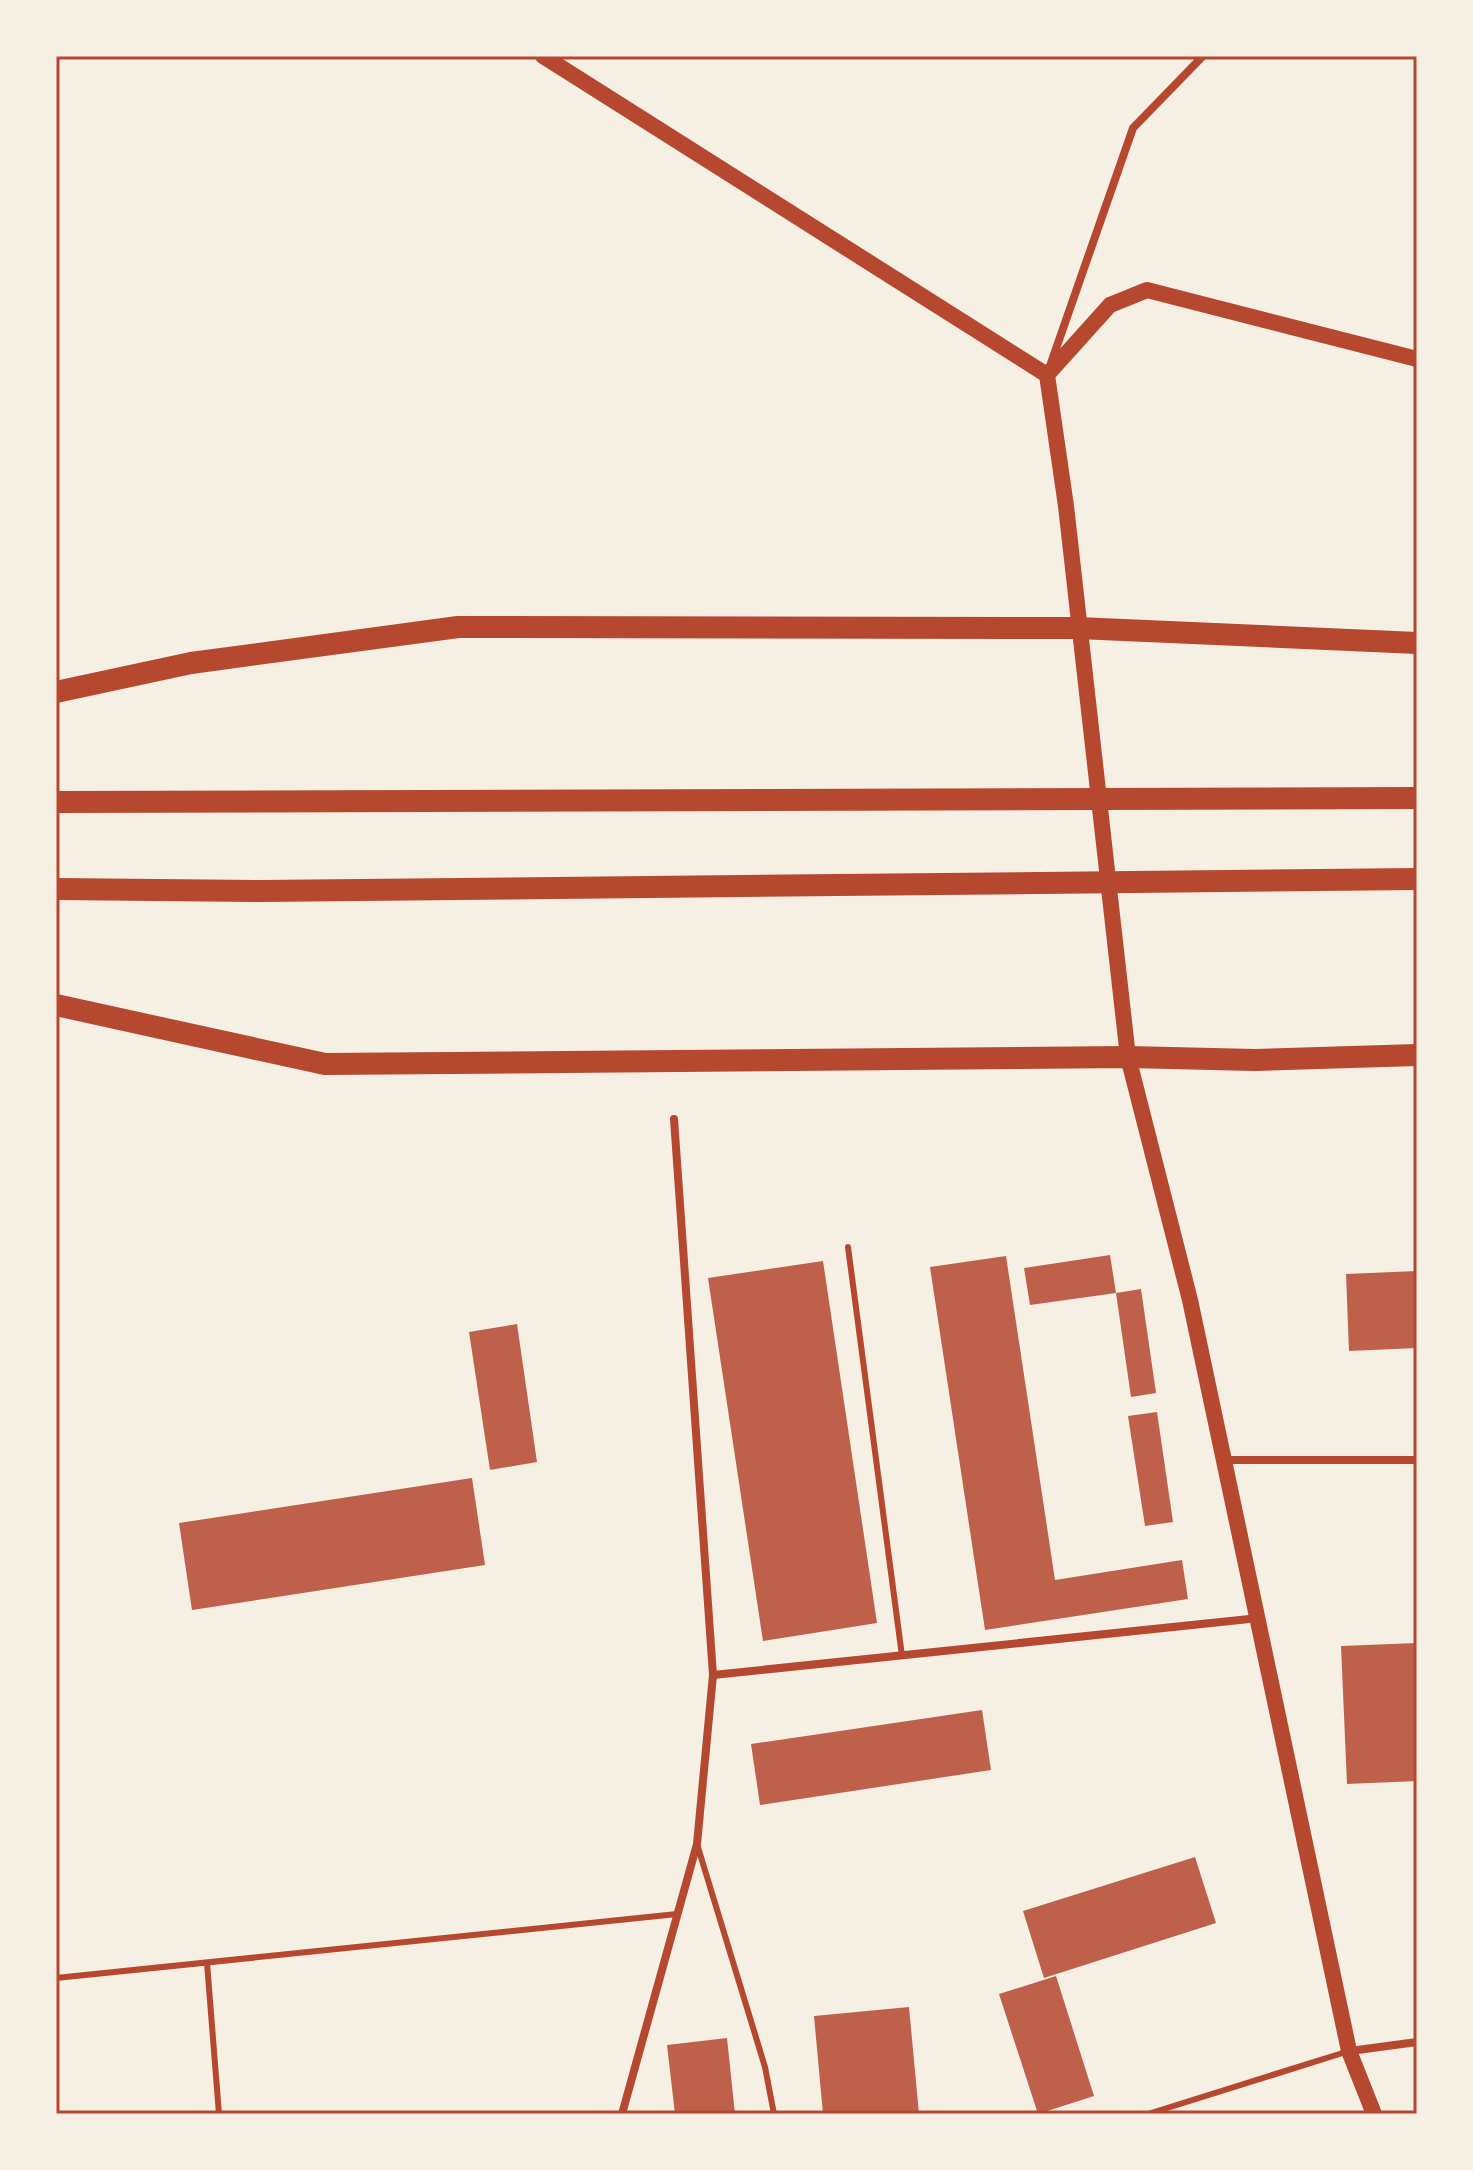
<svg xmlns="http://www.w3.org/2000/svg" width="1473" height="2170" font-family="Cabin,sans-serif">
<rect width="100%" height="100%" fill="#f6efe4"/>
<path fill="#bf614a" d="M1110,1255L1116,1293L1030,1305L1024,1268Z
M1006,1256L1055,1580L1182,1560L1188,1599L985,1630L930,1267Z
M823,1261L877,1623L763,1641L708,1278Z
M1417,1271V1348L1349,1351L1346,1274Z
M1141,1289L1156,1393L1131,1397L1116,1293Z
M517,1324L537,1462L490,1470L469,1332Z
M1157,1412L1173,1522L1145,1526L1128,1416Z
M472,1478L485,1565L192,1610L179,1523Z
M1417,1643V1781L1347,1784L1341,1646Z
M982,1710L991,1770L760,1805L751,1744Z
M1195,1857L1216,1923L1044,1978L1023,1911Z
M1056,1976L1094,2096L1038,2114L999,1994Z
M909,2007L919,2114H823L814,2016Z
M727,2038L735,2114H675L667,2045Z"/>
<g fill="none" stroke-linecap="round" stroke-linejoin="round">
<path stroke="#b5482f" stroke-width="6" d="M848,1247L902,1656
M697,1844L765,2067L774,2114
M207,1963L219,2114
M56,1978L677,1914
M1148,2114L1349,2051"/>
<path stroke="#b5482f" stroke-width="8" d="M1051,363L1133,128L1203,56
M1225,1460H1417
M713,1675L1259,1618
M1350,2051L1417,2042
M622,2114L697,1844L713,1675L674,1119"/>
<path stroke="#b5482f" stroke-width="16" d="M543,56L1047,375L1066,506L1128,1057L1190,1300L1349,2051L1374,2114
M1047,375L1110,305L1147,290L1417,359"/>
<path stroke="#b5482f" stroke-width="22" d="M56,692L191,663L458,627L1078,628L1417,643
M56,802L1417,798
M56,889L260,891L1417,879
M56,1005L325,1064L1128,1057L1255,1060L1417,1055"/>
</g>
<rect width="1473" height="2170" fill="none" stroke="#f6efe4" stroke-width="116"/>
<rect x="58" y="58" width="1357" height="2054" fill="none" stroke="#b5482f" stroke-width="3"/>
</svg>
